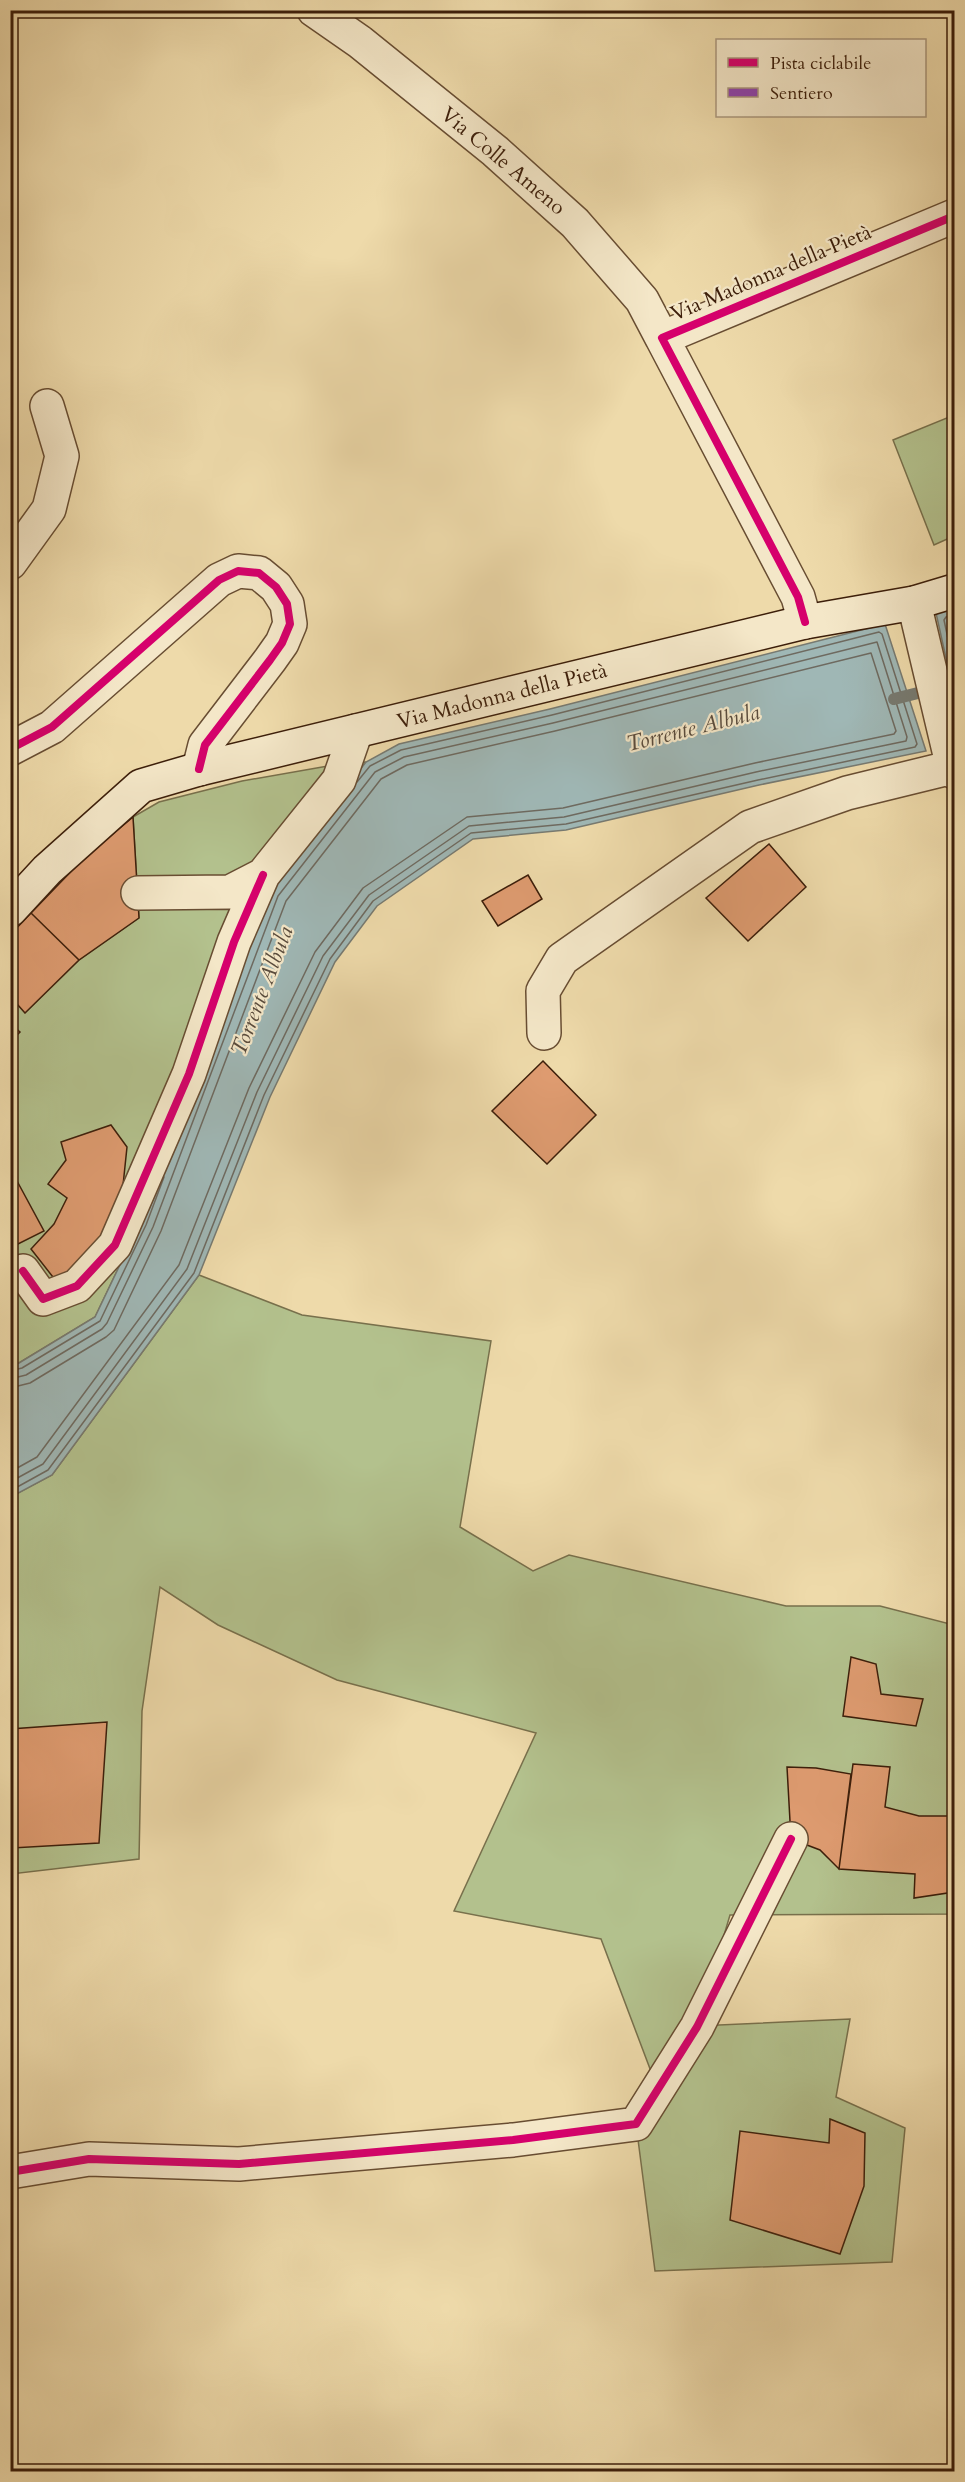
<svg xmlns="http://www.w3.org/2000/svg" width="965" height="2482" font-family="Cardo,serif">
<rect width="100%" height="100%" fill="#eedaaa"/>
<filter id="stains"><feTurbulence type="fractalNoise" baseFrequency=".00333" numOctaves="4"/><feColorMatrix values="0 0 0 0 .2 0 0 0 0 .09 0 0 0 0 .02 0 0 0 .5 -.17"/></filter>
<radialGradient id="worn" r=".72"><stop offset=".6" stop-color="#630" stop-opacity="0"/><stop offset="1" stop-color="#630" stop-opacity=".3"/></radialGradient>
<path fill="#b3c18d" stroke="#78704c" stroke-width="1.5" d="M954,415V536L934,545L893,440Z
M366,762L266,890L140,1223L95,1317L19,1363L11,1366L10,996L25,1013L79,960L139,918L133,817L159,802L242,781L345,763Z
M199,1275L302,1315L491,1341L460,1527L533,1571L569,1555L786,1606H880L954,1625V1914L730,1915L697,2026L850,2019L836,2097L905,2128L892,2262L655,2271L636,2124L658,2090L601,1939L454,1911L536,1733L337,1680L218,1625L160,1587L142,1711L139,1859L11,1874L10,1497L52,1475Z"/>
<path fill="#9fb7b5" stroke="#777a71" stroke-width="1.5" d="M954,609V694L936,613Z
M885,624L926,751L759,785L566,830L473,839L377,906L335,962L270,1097L199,1275L52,1475L11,1497V1366L19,1363L95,1317L140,1223L266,890L366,762L399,744L550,709Z"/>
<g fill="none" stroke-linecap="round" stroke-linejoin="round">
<path stroke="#6e6a60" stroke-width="1.5" d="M954,615L946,617L944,620L954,667
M10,1371L22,1368L100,1321L146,1225L164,1177
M10,1379L26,1375L102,1329L107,1323L153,1227L278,896L375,772L404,757L553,723L877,642L907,737L906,741L756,772L564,817L469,826L369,895L323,956L257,1092L187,1269L43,1464L10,1482
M10,1388L30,1383L106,1337L114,1330L161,1231L286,901L381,779L407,765L555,731L871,653L896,731L894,734L755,763L563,808L467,817L363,888L315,952L249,1088L179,1265L37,1457L10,1472
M10,1491L48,1470L194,1273L264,1095L330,959L373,901L471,833L566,824L758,780L915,747L917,744L882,634L879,632L552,715L401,750L370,766L357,782"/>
<path stroke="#777a71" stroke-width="12" d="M894,699L954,684"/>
</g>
<path fill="#de9b70" stroke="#3c1e0a" stroke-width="1.5" d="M133,817L139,918L79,960L31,913L84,858Z
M769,844L806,887L748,941L706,898Z
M528,875L542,899L498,926L482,901Z
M31,913L79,960L25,1013L10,996V935Z
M10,1023L20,1032L10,1042Z
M543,1061L596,1115L547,1164L492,1111Z
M111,1125L127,1147L122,1195L98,1248L60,1286L31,1249L54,1224L67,1198L48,1184L66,1160L61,1142Z
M10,1168L44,1231L10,1248Z
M851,1657L876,1664L881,1694L923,1699L916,1726L843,1716Z
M107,1722L99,1843L12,1848L10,1729Z
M853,1764L890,1767L885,1807L919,1816H954V1892L914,1898L915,1874L839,1869Z
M787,1767L816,1768L851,1774L839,1869L820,1850L791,1839Z
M830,2119L865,2133L864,2186L840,2254L730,2220L740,2131L829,2143Z"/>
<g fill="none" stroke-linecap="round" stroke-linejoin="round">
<defs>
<path id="street" d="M314,10L360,42L495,151L575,223L642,300L662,338
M10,563L49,509L62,456L47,406
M914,603L954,772
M805,622L798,597L662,338L954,216
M10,749L52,727L219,580L238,571L259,573L276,587L287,604L290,624L282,643L270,660L205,745L199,769
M138,893L230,892L263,875L339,780L356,731
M544,1033L543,991L562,959L750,827L847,793L953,767
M23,1271L43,1299L77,1286L115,1245L189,1074L234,942L263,875
M10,2172L89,2159L239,2164L513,2140L636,2124L697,2027L791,1839"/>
<path id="secondary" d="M10,910L47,870L141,786L199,769L805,622L914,603L954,591"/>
</defs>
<use href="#street" stroke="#684d32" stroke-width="36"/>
<use href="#secondary" stroke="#3c1e0a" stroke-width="36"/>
<use href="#street" stroke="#f4e7c8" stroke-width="33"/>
<use href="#secondary" stroke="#f4e7c8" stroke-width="33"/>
<path stroke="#8e44ad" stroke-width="6" stroke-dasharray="12 6" stroke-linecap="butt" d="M953,767L954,766"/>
<defs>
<path id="cycleway" d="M805,622L798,597L662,338L954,216
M10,749L52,727L219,580L238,571L259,573L276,587L287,604L290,624L282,643L270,660L205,745L199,769
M23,1271L43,1299L77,1286L115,1245L189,1074L234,942L263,875
M10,2172L89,2159L239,2164L513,2140L636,2124L697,2027L791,1839"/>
</defs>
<use href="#cycleway" stroke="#f4e7c8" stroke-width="11"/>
<use href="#cycleway" stroke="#d6006c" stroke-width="8"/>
</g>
<g text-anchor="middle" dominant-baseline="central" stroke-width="4.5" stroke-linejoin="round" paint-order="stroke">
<g font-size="21" fill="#3c1e0a" stroke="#f4e7c8">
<text transform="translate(503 161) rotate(40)">Via Colle Ameno</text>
<text transform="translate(771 273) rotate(-23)">Via Madonna della Pietà</text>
<text transform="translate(502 696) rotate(-14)">Via Madonna della Pietà</text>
</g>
<g font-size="22" font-style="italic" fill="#5a4c3d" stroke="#f4e7c8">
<text transform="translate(693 728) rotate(-14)">Torrente Albula</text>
<text transform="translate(262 991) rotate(-69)">Torrente Albula</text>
</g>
</g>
<rect width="965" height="2482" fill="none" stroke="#eedaaa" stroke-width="36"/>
<rect x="12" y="12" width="941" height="2458" fill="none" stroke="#3c1e0a" stroke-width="3"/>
<rect x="18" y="18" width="929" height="2446" fill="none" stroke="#3c1e0a" stroke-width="1.5"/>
<rect x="716" y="39" width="210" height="78" fill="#f4e7c8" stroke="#aa977c" stroke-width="1.5"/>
<rect x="728" y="58" width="30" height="9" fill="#d6006c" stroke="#aa977c" stroke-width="1.5"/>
<text x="770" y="69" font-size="18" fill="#3c1e0a">Pista ciclabile</text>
<rect x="728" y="88" width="30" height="9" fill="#8e44ad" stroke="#aa977c" stroke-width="1.5"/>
<text x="770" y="99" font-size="18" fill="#3c1e0a">Sentiero</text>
<rect width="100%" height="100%" filter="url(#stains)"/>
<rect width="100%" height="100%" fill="url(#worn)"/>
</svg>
